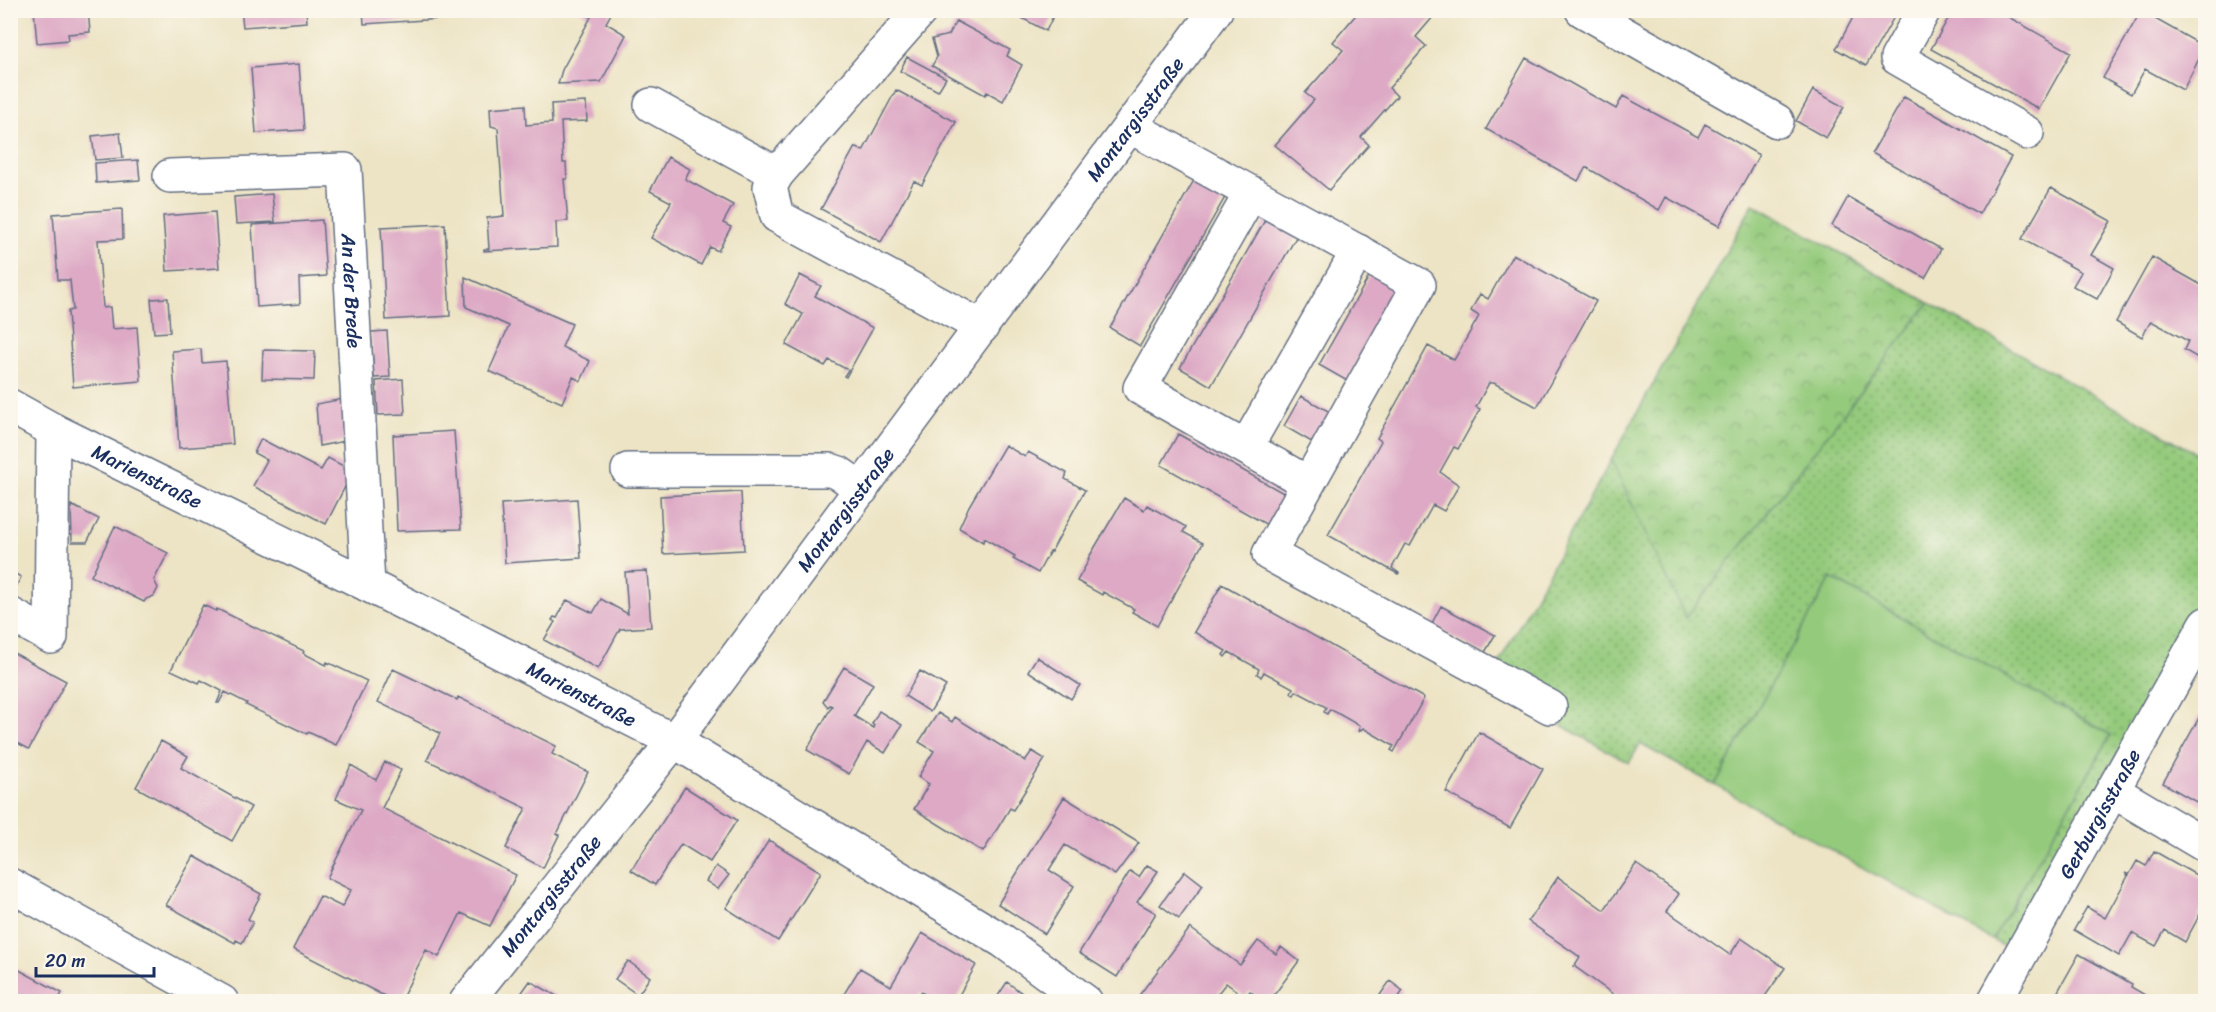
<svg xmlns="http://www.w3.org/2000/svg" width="2216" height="1012" font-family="Sriracha,sans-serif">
<defs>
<pattern id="grass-dots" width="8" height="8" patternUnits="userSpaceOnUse" patternTransform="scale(1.5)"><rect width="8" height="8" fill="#94ca7c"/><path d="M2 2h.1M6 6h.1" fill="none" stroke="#78a469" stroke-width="1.8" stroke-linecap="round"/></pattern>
<pattern id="park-crowns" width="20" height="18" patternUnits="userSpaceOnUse" patternTransform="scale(1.5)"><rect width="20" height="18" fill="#94ca7c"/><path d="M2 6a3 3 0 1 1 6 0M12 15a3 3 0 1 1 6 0" fill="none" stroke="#78a469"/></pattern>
</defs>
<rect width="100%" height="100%" fill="#fbf7ec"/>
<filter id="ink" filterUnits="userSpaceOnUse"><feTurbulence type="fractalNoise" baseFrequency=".0167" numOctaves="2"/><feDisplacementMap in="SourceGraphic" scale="12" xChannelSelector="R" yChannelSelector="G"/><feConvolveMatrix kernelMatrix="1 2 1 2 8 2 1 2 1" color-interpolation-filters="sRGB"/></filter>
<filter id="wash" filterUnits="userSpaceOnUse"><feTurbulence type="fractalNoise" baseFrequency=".008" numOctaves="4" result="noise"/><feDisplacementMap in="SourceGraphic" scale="24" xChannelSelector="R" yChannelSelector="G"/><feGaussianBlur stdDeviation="1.35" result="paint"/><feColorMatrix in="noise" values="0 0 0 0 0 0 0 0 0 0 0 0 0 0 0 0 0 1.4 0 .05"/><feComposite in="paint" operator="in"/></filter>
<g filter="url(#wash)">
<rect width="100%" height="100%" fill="#ede4c5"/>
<path fill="url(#grass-dots)" stroke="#587c6d" stroke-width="1.5" d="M1753,204L2205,458V598L2008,949L1992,940L2111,735L1831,578L1715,785L1640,744L1629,763L1557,723L1567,704L1497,666Z"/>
<path fill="url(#park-crowns)" stroke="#587c6d" stroke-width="1.5" d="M1753,204L1929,303L1686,618L1611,460Z"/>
<path fill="#94ca7c" stroke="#587c6d" stroke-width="1.5" d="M1831,578L2111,735L1992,940L1715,785Z"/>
<g id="blocks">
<path fill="#dda9c5" d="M34,10H88L90,32L68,34L69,40L37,43Z
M241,10H306L307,22L243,27Z
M363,10H439L440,19L364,24Z
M578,10H613L606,23L626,35L601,82L558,84L562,70L591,17Z
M1007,10H1056L1046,31Z
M1360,10H1439L1416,37L1426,46L1389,88L1397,96L1361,137L1369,145L1329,190L1275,145L1314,100L1305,93L1343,50L1333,42Z
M1857,10H1898L1866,66L1836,49Z
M1953,10H1996L2071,52L2039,109L1931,49Z
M2141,11L2205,47L2183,90L2145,69L2131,94L2103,78Z
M956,21L1010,50L1007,56L1022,65L1003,101L987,92L985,95L932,66L937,57L932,39L949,35Z
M907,57L946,78L938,91L900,71Z
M1526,58L1616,109L1623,96L1698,137L1705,124L1759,155L1719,226L1666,197L1659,210L1586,167L1578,181L1486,129Z
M299,64L304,130L256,133L251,68Z
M896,90L956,122L922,185L914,181L881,242L821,209L855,147L863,151Z
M1813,90L1844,107L1826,138L1796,121Z
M1904,97L2011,157L1979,214L1872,153Z
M586,102L587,121L561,122L563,163H566L567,179H564L568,221L556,222L557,247L484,251V249H489L487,218L504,216L498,128L491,126L490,108L525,105L526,125L552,123L551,104Z
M120,133L123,158L95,160L92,136Z
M668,157L690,169L685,179L733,205L723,223L731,227L718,251L710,247L701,265L651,238L671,202L650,191Z
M138,160L140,180L96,183L95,163Z
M1197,175L1228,192L1140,346L1110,328Z
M2051,188L2111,221L2091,255L2114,268L2097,299L2073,286L2081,272L2022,239Z
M272,194L275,222L236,224L234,197Z
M1848,197L1941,249L1925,278L1832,226Z
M122,209L123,239L98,240L103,308L110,307L112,329L137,327L141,381L73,387L68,311L73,310L70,280H58L53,214Z
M215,212L219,268L167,271L163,216Z
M1268,215L1299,232L1211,386L1180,368Z
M322,220L326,276L299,278L300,304L257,307L252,225Z
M445,224L450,316L386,320L381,227Z
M1513,254L1596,301L1537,407L1494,383H1489L1476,407L1480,409L1458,449L1454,447L1440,472L1459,485L1444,511L1433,505L1410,546L1405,544L1392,568L1399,573L1398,574L1328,535L1381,441L1377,438L1428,346L1454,360L1479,316L1471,311L1475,303L1480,294L1488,299Z
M2152,257L2205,287V311L2202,317L2205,319V362L2184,350L2188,341L2151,321L2142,337L2116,322Z
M1371,273L1402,290L1349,382L1319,365Z
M800,275L821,286L815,296L873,328L846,377L844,376L848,370L829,360L825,366L786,345L803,314L785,304Z
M465,277L572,324L562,347L590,361L581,381L573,377L562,403L489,371L509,326L466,307Z
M168,298L170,332L154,333L151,299Z
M387,331L390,377L374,378L371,332Z
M201,349L202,363L226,361L233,444L179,448L172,351Z
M263,350L315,351L314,380L262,379Z
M403,379L405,414L378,415L376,381Z
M1301,396L1332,413L1315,444L1284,426Z
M343,399L356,439L319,446L316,404Z
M454,431L461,529L397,531L393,435Z
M1178,434L1287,495L1269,526L1161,465Z
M261,439L321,470L328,458L353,471L326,524L253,486L267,460L254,453Z
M1005,445L1025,457L1028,452L1067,473L1065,479L1085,490L1051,552L1050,551L1038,573L1013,559L1015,556L984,538L983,542L959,528L969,506Z
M741,492L744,550L663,554L660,496Z
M1124,498L1144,510L1147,505L1186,527L1183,532L1203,543L1157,626L1132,612L1134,609L1103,592L1102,595L1077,581L1089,560L1088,559Z
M577,499L581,558L505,563L501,504Z
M71,505L99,519L87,542H72Z
M115,526L168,553L154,580L158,588L154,596L146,599L144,602L91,576Z
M10,571L21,577L13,593L10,591Z
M647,571L651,627L620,629L598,669L544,640L555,622L552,620L554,617L557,618L567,600L593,613L601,599L628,614L625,572Z
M1222,584L1424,698L1394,752L1391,750L1394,746L1363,728L1359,732L1358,731L1360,726L1330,709L1327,714L1325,713L1324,712L1326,707L1296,691L1294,695L1292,694L1291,693L1293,688L1264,672L1261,677L1259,675L1257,674L1259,669L1229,652L1225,657L1223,655L1226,651L1194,632Z
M203,605L216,611L217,609L304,651L303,653L326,665L327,662L367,681L336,745L308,732L307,734L246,705L247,703L225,692L219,703H217L222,691L201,680L199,683L171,670Z
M1441,606L1495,635L1484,654L1431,625Z
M10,651L66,681L29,749L10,739Z
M1037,657L1080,685L1071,699L1028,671Z
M844,667L873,684L854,716L873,728L874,725L872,724L879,711L902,725L885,753L867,742L849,774L807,750L832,706L830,705L828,707L823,701Z
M393,669L457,700L458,697L556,746L552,754L588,772L557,834L559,835L543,868L506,848L526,808L427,760L440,733L378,702Z
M920,671L946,686L930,712L905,696Z
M2205,707V807L2163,783Z
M938,713L952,722L955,717L1025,761L1032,751L1045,759L1013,810L1010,808L983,852L914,809L929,784L918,777L934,751L919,742Z
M1479,732L1543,769L1510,828L1446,792Z
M161,741L188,756L181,768L251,807L232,841L136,787Z
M385,762L401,770L382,808L516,875L490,926L461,913L439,957L426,950L400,1002H396L293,949L320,896L342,907L351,890L327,878L361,810L336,799L351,765L376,780Z
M685,787L737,820L710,862L681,844L655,885L631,870Z
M1064,797L1139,843L1115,875L1065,845L1049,870L1074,886L1045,934L998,904Z
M769,840L821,872L778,941L726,908Z
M2154,851L2205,880V905L2185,942L2165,930L2156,946L2132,933L2119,956L2074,930L2087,907L2105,918L2128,876L2125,873L2129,875L2137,861L2146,866Z
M194,856L261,894L248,919L253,922L242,943L236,940L235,943L166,905Z
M1636,864L1679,894L1667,911L1730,955L1741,938L1785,968L1761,1002H1624L1574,966L1580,957L1528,921L1558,877L1604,910Z
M1147,865L1158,871L1137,902L1156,913L1117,977L1079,953L1130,871L1139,877Z
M716,866L729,875L718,889L706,881Z
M1185,871L1203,885L1179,919L1160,905Z
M1190,928L1240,965L1258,941L1276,954L1281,947L1299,961L1269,1002H1264L1250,991L1245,997L1226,983L1211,1002H1151L1140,994Z
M922,933L976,965L955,1002H925L928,996L921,992L916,1002H839L860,968L891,986Z
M2079,954L2132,984L2131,987L2157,1002H2052Z
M628,961L650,977L638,995L615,979Z
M10,965L62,993L57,1002H10Z
M530,981L562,999L561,1002H515Z
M1390,981L1403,991L1395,1002H1375Z
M1007,982L1034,1002H994Z"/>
</g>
</g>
<g filter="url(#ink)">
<use href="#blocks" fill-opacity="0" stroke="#646e82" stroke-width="1.5"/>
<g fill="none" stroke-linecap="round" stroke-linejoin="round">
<defs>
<g id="minor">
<path d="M1582,10L1777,121"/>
<path d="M1924,10L1897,58L2027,133"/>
<path d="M651,105L777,174L770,187L777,216L982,327"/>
<path d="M1131,127L1419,285L1269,554L1550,707"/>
<path d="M777,174L921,10"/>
<path id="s1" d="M170,176L345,170L368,585"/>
<path d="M1251,193L1140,388L1308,483"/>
<path id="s2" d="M10,406L53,430L368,585L674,741L1003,941L1086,1002"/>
<path d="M1246,447L1358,251"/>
<path d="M628,470H830L839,473L862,489"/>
<path d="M10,614L51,637L53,430"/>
<path d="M2113,791L2206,846"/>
<path d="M10,885L222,1002"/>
<path id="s3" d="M466,1002L674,741L1216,10"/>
<path id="s4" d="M1994,1002L2206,624"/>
</g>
</defs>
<use href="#minor" stroke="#646e82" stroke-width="36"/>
<use href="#minor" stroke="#fff" stroke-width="33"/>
</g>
</g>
<g text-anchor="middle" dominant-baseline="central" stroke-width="4.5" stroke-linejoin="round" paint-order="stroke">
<g font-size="20" fill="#1b2f5e" stroke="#fbf7ec">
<text stroke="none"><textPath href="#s3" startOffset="1108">Montargisstraße</textPath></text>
<text stroke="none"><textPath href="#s1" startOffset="296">An der Brede</textPath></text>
<text stroke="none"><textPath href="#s2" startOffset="154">Marienstraße</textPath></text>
<text stroke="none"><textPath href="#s3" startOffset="622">Montargisstraße</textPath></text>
<text stroke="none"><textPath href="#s2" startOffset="640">Marienstraße</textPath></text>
<text stroke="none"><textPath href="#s4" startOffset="216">Gerburgisstraße</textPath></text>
<text stroke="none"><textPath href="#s3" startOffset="136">Montargisstraße</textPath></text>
</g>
</g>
<rect width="2216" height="1012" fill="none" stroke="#fbf7ec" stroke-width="36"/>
<path d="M36 967v9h118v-9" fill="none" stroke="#1b2f5e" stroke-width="3"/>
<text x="45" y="967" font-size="18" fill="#1b2f5e" stroke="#fbf7ec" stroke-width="4.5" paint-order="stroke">20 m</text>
</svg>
